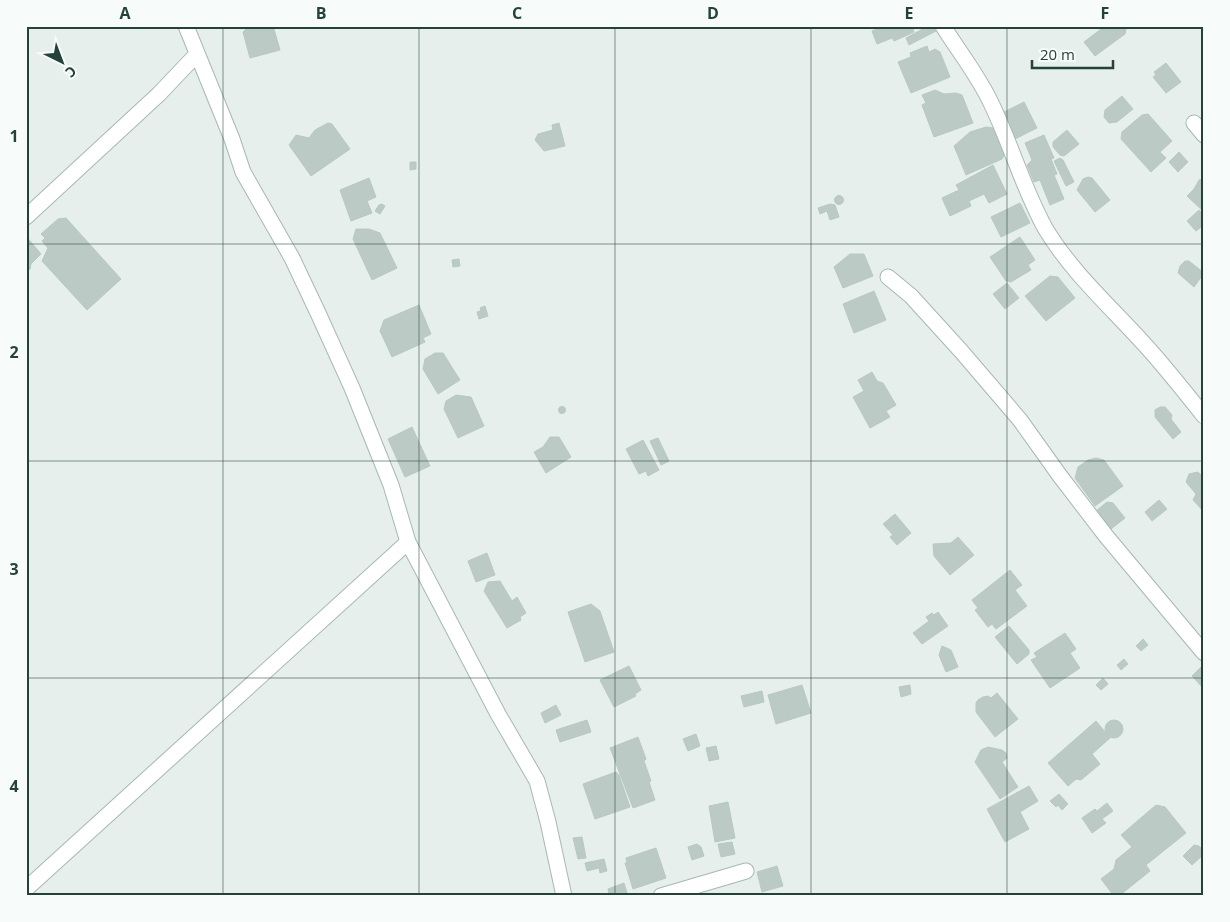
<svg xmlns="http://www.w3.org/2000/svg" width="1230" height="922" font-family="'Open Sans',sans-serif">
<rect width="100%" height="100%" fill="#e6efeb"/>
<path fill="#bbcac4" stroke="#b8c9c2" d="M249,26H273L280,50L250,58L243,32Z
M881,26H912L914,32L894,41L892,38L877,44L872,31L881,27Z
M928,26H934L936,31L909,45L906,38Z
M1105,26H1124L1126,29L1125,34L1095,56L1084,42Z
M927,46L929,52L935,49L940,52L950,77L911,93L898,62L911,57L910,53Z
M1166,63L1181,82L1166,93L1153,77L1156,75L1154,72Z
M935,90L944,94L956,93L962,95L973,123L934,137L922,105L926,103L922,95Z
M1122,96L1133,109L1117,122L1109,123L1104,117L1105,110Z
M1024,102L1037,128L1015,139L1002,113Z
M1148,114L1172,141L1160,152L1166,158L1151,172L1121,139L1122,132L1142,115Z
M328,123L332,124L350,149L311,176L289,145L296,135L309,138L315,130Z
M559,123L565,146L544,151L535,140L538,134L553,130L552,125Z
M986,127L994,128L1005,154L1002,159L966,175L954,146L970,132Z
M1067,130L1079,144L1064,156L1060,155L1053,147V142Z
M1044,135L1054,158L1051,159L1057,174L1054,175L1064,199L1050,205L1040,180L1034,182L1027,165L1032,160L1025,143Z
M1179,152L1188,162L1178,172L1169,162Z
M1060,158L1063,160L1074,182L1066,186L1054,161Z
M410,162H416V169L410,170Z
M993,165L1007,194L989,203L984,194L969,201L971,206L950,216L942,198L959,190L956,185Z
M1088,177L1092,178L1110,200L1095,212L1077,190L1083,179Z
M369,178L376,197L367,201L372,213L351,221L340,190Z
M1204,179V212L1187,196L1194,189L1199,180Z
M834.5 200a4.5 4.5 0 1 1 9 0a4.5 4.5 0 1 1-9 0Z
M1020,203L1030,223L1001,237L991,217Z
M382,204L385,206L380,214L375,211L379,205Z
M830,204L835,205L839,217L830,220L827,211L820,214L818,208Z
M1199,210L1204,216V225L1196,231L1187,221Z
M66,218L121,279L87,310L42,261L48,248L42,241L45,238L41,234L58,219Z
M356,229H369L380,233L397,268L372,280L353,239Z
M26,236L41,254L31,264L30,269L26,273Z
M1020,237L1035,260L1028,265L1031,270L1011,282L1006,281L990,257Z
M850,254H864L873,276L843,288L834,267Z
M459,259L460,266L453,267L452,260Z
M1185,261H1189L1204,273L1194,287L1178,273L1180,266Z
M1050,276L1058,277L1075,298L1046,321L1025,296Z
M1007,283L1019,298L1005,309L993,294Z
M874,291L886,320L854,333L843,304Z
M419,305L431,334L423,338L425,342L392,357L380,331L384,320Z
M485,306L488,316L479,319L477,312L481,311L480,308Z
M435,353H443L460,380L438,394L423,369L425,359Z
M872,372L877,381L883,383L896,405L886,411L890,417L870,428L853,397L864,391L858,380Z
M456,395L471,397L484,426L458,438L444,409L446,401Z
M558.5 410a3.5 3.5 0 1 1 7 0a3.5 3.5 0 1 1-7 0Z
M1160,407H1165L1172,415L1171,419L1181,432L1173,439L1155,417V410Z
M412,427L430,466L405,477L388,439Z
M550,437H559L571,457L546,473L534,452L543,447Z
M658,438L669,461L661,465L650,441Z
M643,440L659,470L648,476L646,471L639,474L626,449Z
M1096,458L1104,460L1123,486L1095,506L1075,478L1078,467L1088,460Z
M1198,472L1204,478V512L1193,500L1196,494L1186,482L1189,474Z
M1159,500L1167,509L1152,521L1145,512Z
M1107,502L1113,503L1125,518L1111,529L1096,511Z
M895,514L911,533L897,545L890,537L893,535L883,524Z
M958,537L974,555L950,575L934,556L933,544L951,543Z
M487,553L495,575L476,582L468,561Z
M1010,570L1022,585L1015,590L1027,606L996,629L992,624L988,627L975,610L978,608L972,600Z
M500,581L512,601L517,597L526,613L520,617L521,620L507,628L484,591L488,582Z
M591,604L600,611L614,652L585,662L568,612Z
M938,612L948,626L922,644L913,633L929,621L926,617L932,613L934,615Z
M1009,626L1029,650V654L1017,664L995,637Z
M1065,633L1076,649L1070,653L1080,668L1050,688L1031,660L1037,657L1034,653Z
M1143,639L1148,645L1141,651L1136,646Z
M942,646L951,650L958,667L946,672L939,655Z
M1124,659L1128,664L1121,670L1117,665Z
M1203,665H1204V689L1192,676Z
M629,666L641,690L635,694L636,696L614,707L600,680Z
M1103,678L1108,684L1101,690L1096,685Z
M802,685L811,713L776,724L768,695Z
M910,685L911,694L901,697L899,687Z
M762,691L764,702L744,707L741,696Z
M997,693L1018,719L995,737L976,712V703L978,700L983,697L988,696L991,698Z
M556,705L561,715L545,723L541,713Z
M587,720L591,732L560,742L556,730Z
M1105 729a9 9 0 1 1 18 0a9 9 0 1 1-18 0Z
M1096,721L1110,738L1092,754L1100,764L1081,780L1076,779L1068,786L1048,763Z
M696,734L700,746L688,751L683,739Z
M638,737L646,759L644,761L651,781L649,782L655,800L633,808L610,748Z
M716,746L719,759L709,761L706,748Z
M988,747L1002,750L1006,753L1007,758L1002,762L1018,787L1000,799L975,762L981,750Z
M616,772L619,775L630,807L595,819L583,784Z
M1029,786L1038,801L1020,812L1029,829L1005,842L987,809Z
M1059,794L1068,804L1062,810L1058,805L1056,807L1050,801Z
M728,802L735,838L715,842L709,806Z
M1107,803L1113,811L1102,819L1106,823L1092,833L1082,818L1095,809L1097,811Z
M1156,805L1165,807L1186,833L1146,865L1150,871L1119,896H1114L1101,879L1114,869L1116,860L1132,847L1121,835Z
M582,837L586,858L578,859L573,838Z
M732,842L735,854L721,857L718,844Z
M697,844L701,847L704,856L692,860L688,847Z
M1194,845L1199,846L1204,851V854L1192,865L1183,856Z
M656,848L666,878L633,889L625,863H627L626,858Z
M604,859L607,871L600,873L599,868L587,871L585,863Z
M777,866L783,886L762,892L757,872Z
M624,883L628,896H603L609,893L608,889Z"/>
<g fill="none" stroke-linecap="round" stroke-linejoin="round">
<defs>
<path id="minor" d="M186,26L232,139L243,172L292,258L318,313L352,388L391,485L408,542L498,714L537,781L548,822L564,896
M943,26C959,52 978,75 991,103C1011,144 1023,188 1045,228C1072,273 1111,307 1146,346C1166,368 1185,392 1204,416
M1194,123L1204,135
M26,217L159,94L197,54
M888,277L911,296L961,351L1020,420L1060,476L1106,536L1204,653
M26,889L408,542
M661,896L746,871"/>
</defs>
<use href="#minor" stroke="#a8b8b2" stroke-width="17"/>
<use href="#minor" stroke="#fff" stroke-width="15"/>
</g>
<path fill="none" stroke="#24423a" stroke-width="1" stroke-opacity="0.55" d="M223,26V896M419,26V896M615,26V896M811,26V896M1007,26V896M26,244H1204M26,461H1204M26,678H1204"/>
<rect width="1230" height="922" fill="none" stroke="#f7fbf9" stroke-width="55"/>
<g transform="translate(62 62) rotate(138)" stroke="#f7fbf9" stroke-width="4" paint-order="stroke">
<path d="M0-4L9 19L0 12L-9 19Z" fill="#24423a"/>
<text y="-8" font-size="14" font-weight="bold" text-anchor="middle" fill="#24423a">С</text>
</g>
<path d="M1032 60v8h81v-8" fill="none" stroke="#24423a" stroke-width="2.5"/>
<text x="1040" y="60" font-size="15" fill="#24423a" stroke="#f7fbf9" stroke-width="4" paint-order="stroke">20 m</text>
<rect x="28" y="28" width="1174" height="866" fill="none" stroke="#24423a" stroke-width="2"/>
<g font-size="16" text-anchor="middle" font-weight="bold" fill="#24423a">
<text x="125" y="19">A</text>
<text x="321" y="19">B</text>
<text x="517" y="19">C</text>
<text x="713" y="19">D</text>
<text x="909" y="19">E</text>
<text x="1105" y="19">F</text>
<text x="14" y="142">1</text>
<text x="14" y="358">2</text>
<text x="14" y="575">3</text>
<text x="14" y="792">4</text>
</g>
</svg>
